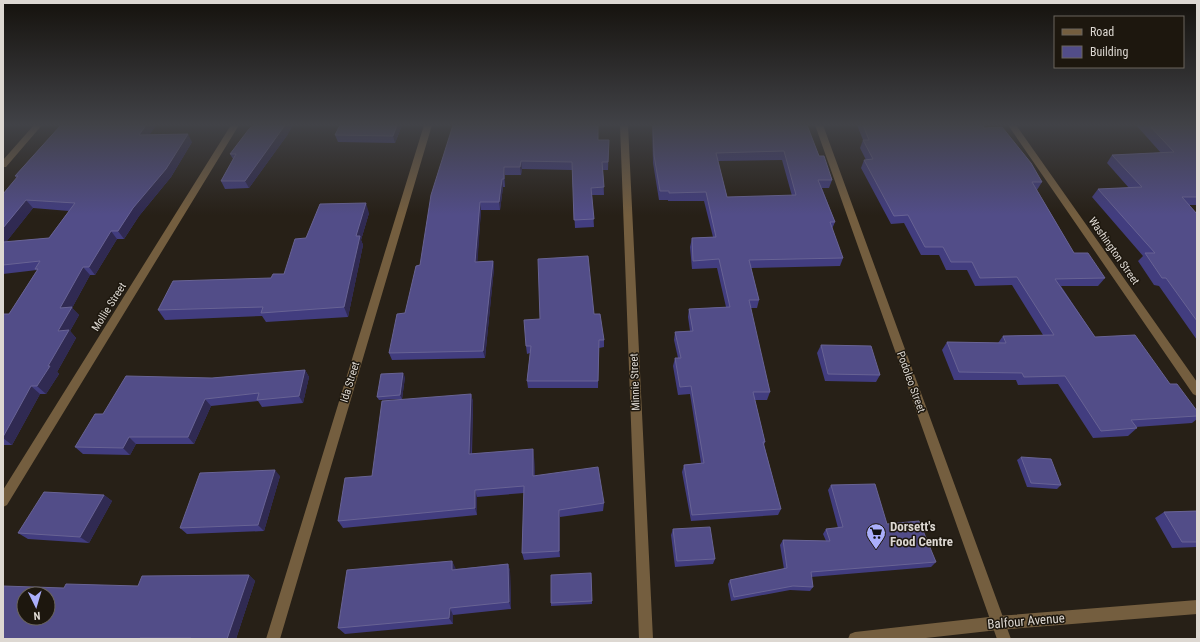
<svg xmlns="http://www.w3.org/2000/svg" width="1200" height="642" font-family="'Roboto Condensed',sans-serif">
<rect width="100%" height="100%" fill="#272017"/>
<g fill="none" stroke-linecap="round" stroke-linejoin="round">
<path fill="#745e3f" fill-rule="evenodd" d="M34,125H42L6,167H3V160Z
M424,125H432L280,639H266Z
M620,125H628L653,639H639Z
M815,125H823L1011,639H997Z
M1008,125H1016L1197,382V396L1193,394Z"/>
<path fill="#745e3f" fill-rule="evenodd" d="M231,125H239L7,505L3,507V490Z
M1197,600V614L998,630L917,639H848L850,634L855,632L998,616Z"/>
</g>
<path fill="#423d7f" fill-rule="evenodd" d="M61,125H156L149,135L192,142L171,177L139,216L124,239H117L95,275H90L72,308L79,315L70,331L76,338L57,372L59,374L46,394H40L12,445H3V314H9L37,270L3,274V194L17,178L15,176ZM33,208L69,211L49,238L6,242Z
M340,125H402L395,143L338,142L335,135Z
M453,125L598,140H609L608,170H603L604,195H592L594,227L575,228L572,170L522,169L521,175H505V187H503L500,210H481L477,262L493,261L494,268L485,358L392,360L389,353L405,313L420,265Z
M652,125H807L819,156L832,180L829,188H822L835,222L832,229L843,258L840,266L751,268L759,300L757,308H750L770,392L767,400H755L765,442L764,445L781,509L778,515L691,521L682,472L684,465L701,463L690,394L678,395L673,366L675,358H678L674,340L675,332L690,331L688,317L689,309L726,307L717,268L692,269L690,247L692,238L713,237L704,201H668V200H659L653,163ZM782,160L792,196L727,197L718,161Z
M857,125H983L984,128L1042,182L1037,190L1074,253L1105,278L1098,286H1061L1095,337L1170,384L1197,411V419L1192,423L1136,427L1137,428L1128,436L1093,438L1058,384L1018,385L1016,380H954L942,350L947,342L998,343L1003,336L1043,335L1012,285L975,286L967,270H946L939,255H921L904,223L891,224L861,168L864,160H866L860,148L863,140Z
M1136,125H1197V205H1189L1197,214V340L1159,286L1154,285L1138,261L1143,256L1092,197L1098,189L1129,188L1107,163L1112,155L1161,153Z
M288,134L249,188L225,189L221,181L233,159L230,154Z
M369,213L361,240L363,245L348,317L266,322L262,316L165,320L158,310L271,278L284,274L306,238Z
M594,314L604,340V347L599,348L598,388H528L527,381L530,353L527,354L526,346Z
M821,345L880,375L876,382L825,381L817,353Z
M305,370L309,377L303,403L262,407L258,401L211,406L194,444H136L130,455L83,454L75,447L103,414L212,378Z
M405,377L402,399L379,400L377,397Z
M471,394L473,402L472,454L534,457L535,476L604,503L603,511L560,517V557L524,560L522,553L524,493L477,497V515L343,528L338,521L372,476Z
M1021,457L1061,485L1057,489L1027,487L1017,460Z
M280,476L264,531L187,534L180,528Z
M831,485L887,524L936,562L931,567L811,577L813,587L810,591L790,590L731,601L728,584L730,580L784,569L780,545L783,540L826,541L823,534L826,529L838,528L828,490Z
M104,495L112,501L89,543L28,539L18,533Z
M1197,511V547L1172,548L1155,518L1164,512Z
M673,529L715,559L713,564L675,567L671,535Z
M452,561L455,569L508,564L510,571L511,609L453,615V624L345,634L338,628Z
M591,573L592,604L551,606V603Z
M249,575L255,581L236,639H3L64,588L138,586Z"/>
<path fill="#302a52" d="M146,125H156L144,143L139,135Z
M285,125H293L288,134L249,188L245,181Z
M397,125H402L395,143L393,136Z
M188,134L192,142L171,177L139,216L124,239L118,231L133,208Z
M521,161L522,169L521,175L520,167Z
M504,167L505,175V187L504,179Z
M502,179L503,187L500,210L499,202Z
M26,200L33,208L3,246V228Z
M480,202L481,210L477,269L475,262Z
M366,203L369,213L361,240L363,245L348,317L344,307L356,236Z
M111,231L117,239L95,275L89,267Z
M493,261L494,268L485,358L483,351Z
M83,267L90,275L72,308L79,315L70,331L76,338L57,372L59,374L46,394L37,386L58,331L60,308Z
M305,370L309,377L303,403L299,396Z
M403,373L405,377L402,399L400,395Z
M31,386L40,394L12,445L3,438V437Z
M471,394L473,402L471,462L469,454Z
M205,399L211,406L194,444L188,437Z
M129,437L136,444L130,455L123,448Z
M533,449L534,457L535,483L533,476Z
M275,470L280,476L264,531L258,525Z
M475,490L477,497V515L475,508Z
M104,495L112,501L89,543L80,537Z
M559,510L560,517V557L559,551Z
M452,561L456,569L455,577L452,570Z
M508,564L510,571L511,609L509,602Z
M249,575L255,581L236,639H227Z
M450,608L453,615V624L449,618Z"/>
<path fill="#524d88" stroke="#686394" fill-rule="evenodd" d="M61,125H146L139,135L188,134L166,169L133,208L118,231H111L89,267H83L60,308L72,307L58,331L69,330L48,366H50L37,386H31L3,437V314H9L38,269H35L40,261L3,265V242L49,238L75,203L26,200L3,228V194L18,176H15Z
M254,125H285L245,181H221L236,154H230L249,129Z
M340,125H397L393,136L335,135Z
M453,125H598V140H609L608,162H602L604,187L591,188L594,219L574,220L572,162L521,161L520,167H504V179H502L499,202H480L475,262L493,261L483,351L389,353L397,314L405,313L416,266L420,265L431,195Z
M653,125H807L819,156H824L832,180H818L835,222H830L843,258L749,260L759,300H749L770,392H753L765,442H763L781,509L692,515L684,465L704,463L691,386L680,387L675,358H681L675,332L693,331L689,309L730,307L719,259L693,261L692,238L716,237L706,192L669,193V191H660L654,155ZM784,151L796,195L727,197L716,153Z
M863,125H983L984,128L1002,127L1031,163L1042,182H1032L1074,253H1088L1105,278L1055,279L1095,337L1135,335L1170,384H1177L1197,411V416L1131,420L1137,428L1101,431L1065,376L1024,377L1022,373L959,372L947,342L1006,343L1003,336L1054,335L1017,277L980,278L972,262H951L943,247H925L908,215L894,216L864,160L873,159L863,140H869Z
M1149,125H1197V197H1182L1197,214V321L1166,278H1162L1145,253H1155L1098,189L1142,187L1112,155L1174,152Z
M366,203L356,236H360L344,307L261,313L263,307L158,310L173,281L271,278L273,274H284L295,239L306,238L320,204Z
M588,256L594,314H600L604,340H599L598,381H527L531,346H526L524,320L540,319L538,259Z
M821,345L871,346L880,375L828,374Z
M305,370L299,396L257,400L259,393L205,399L188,437H129L123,448L75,447L95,414H103L126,376L212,378Z
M403,373L400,395L377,397L381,374Z
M471,394L469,454L533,449V476L598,467L604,503L559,510V551L522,553L524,486L475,490V508L338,521L345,478L372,476L382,401Z
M1021,457L1051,459L1061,485L1031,483Z
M275,470L258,525L180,528L200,473Z
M875,484L887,524L919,521L936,562L811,572L813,587L793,586L734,597L730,580L787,568L783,540L830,541L826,529L843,527L831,485Z
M44,492L104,495L80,537L18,533Z
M1197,511V542H1182L1164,512Z
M710,527L715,559L677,561L673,529Z
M452,561V570L508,564L509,602L450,608L449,618L338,628L347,570Z
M591,573L592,601L551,603V575Z
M249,575L227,639H190L191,638H140L139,639H3V586L64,588L66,584L138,586L142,576ZM24,594H48V618H24Z"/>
<linearGradient id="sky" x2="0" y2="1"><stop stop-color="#15120d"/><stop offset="0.58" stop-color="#414247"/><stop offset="1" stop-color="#414247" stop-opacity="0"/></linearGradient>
<rect width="1200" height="215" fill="url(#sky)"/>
<defs>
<symbol id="supermarket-pin" viewBox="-11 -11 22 30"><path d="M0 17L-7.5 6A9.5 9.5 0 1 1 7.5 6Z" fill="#abaffb" stroke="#1d170e"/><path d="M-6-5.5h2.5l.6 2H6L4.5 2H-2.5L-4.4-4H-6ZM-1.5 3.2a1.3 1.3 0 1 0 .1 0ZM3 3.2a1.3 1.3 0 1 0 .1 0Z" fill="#111"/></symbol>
</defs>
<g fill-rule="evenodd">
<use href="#supermarket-pin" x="865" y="522" width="22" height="30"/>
</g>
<g text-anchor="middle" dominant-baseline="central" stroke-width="3" stroke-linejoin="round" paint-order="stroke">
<g font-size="11" fill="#ddd8d2" stroke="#1d170e">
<text transform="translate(1114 251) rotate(55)">Washington Street</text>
<text transform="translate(109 307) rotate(-58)">Mollie Street</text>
<text transform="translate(350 382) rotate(-73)">Ida Street</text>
<text transform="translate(635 382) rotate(-92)">Minnie Street</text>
<text transform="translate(911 382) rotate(70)">Podoleo Street</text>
</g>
<g font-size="13" font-weight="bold" fill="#ddd8d2" stroke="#1d170e" text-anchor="start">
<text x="890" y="526">Dorsett's<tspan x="890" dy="15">Food Centre</tspan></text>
</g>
<g font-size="13" fill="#ddd8d2" stroke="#1d170e">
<text transform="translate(1026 621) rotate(-5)">Balfour Avenue</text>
</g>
</g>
<rect width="1200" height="642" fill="none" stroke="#ddd8d2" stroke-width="8"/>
<rect x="1054" y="16" width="130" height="52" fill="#1d170e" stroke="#6a645c"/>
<rect x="1062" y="29" width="20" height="6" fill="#745e3f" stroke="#6a645c"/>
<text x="1090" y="36" font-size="12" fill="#ddd8d2">Road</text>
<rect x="1062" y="46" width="20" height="12" fill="#524d88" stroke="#6a645c"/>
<text x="1090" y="56" font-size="12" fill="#ddd8d2">Building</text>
<g transform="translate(36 606) rotate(175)"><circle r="19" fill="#1d170e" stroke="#6a645c"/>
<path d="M0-3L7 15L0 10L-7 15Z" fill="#abaffb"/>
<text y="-6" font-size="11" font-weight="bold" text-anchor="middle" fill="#ddd8d2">N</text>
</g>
</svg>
